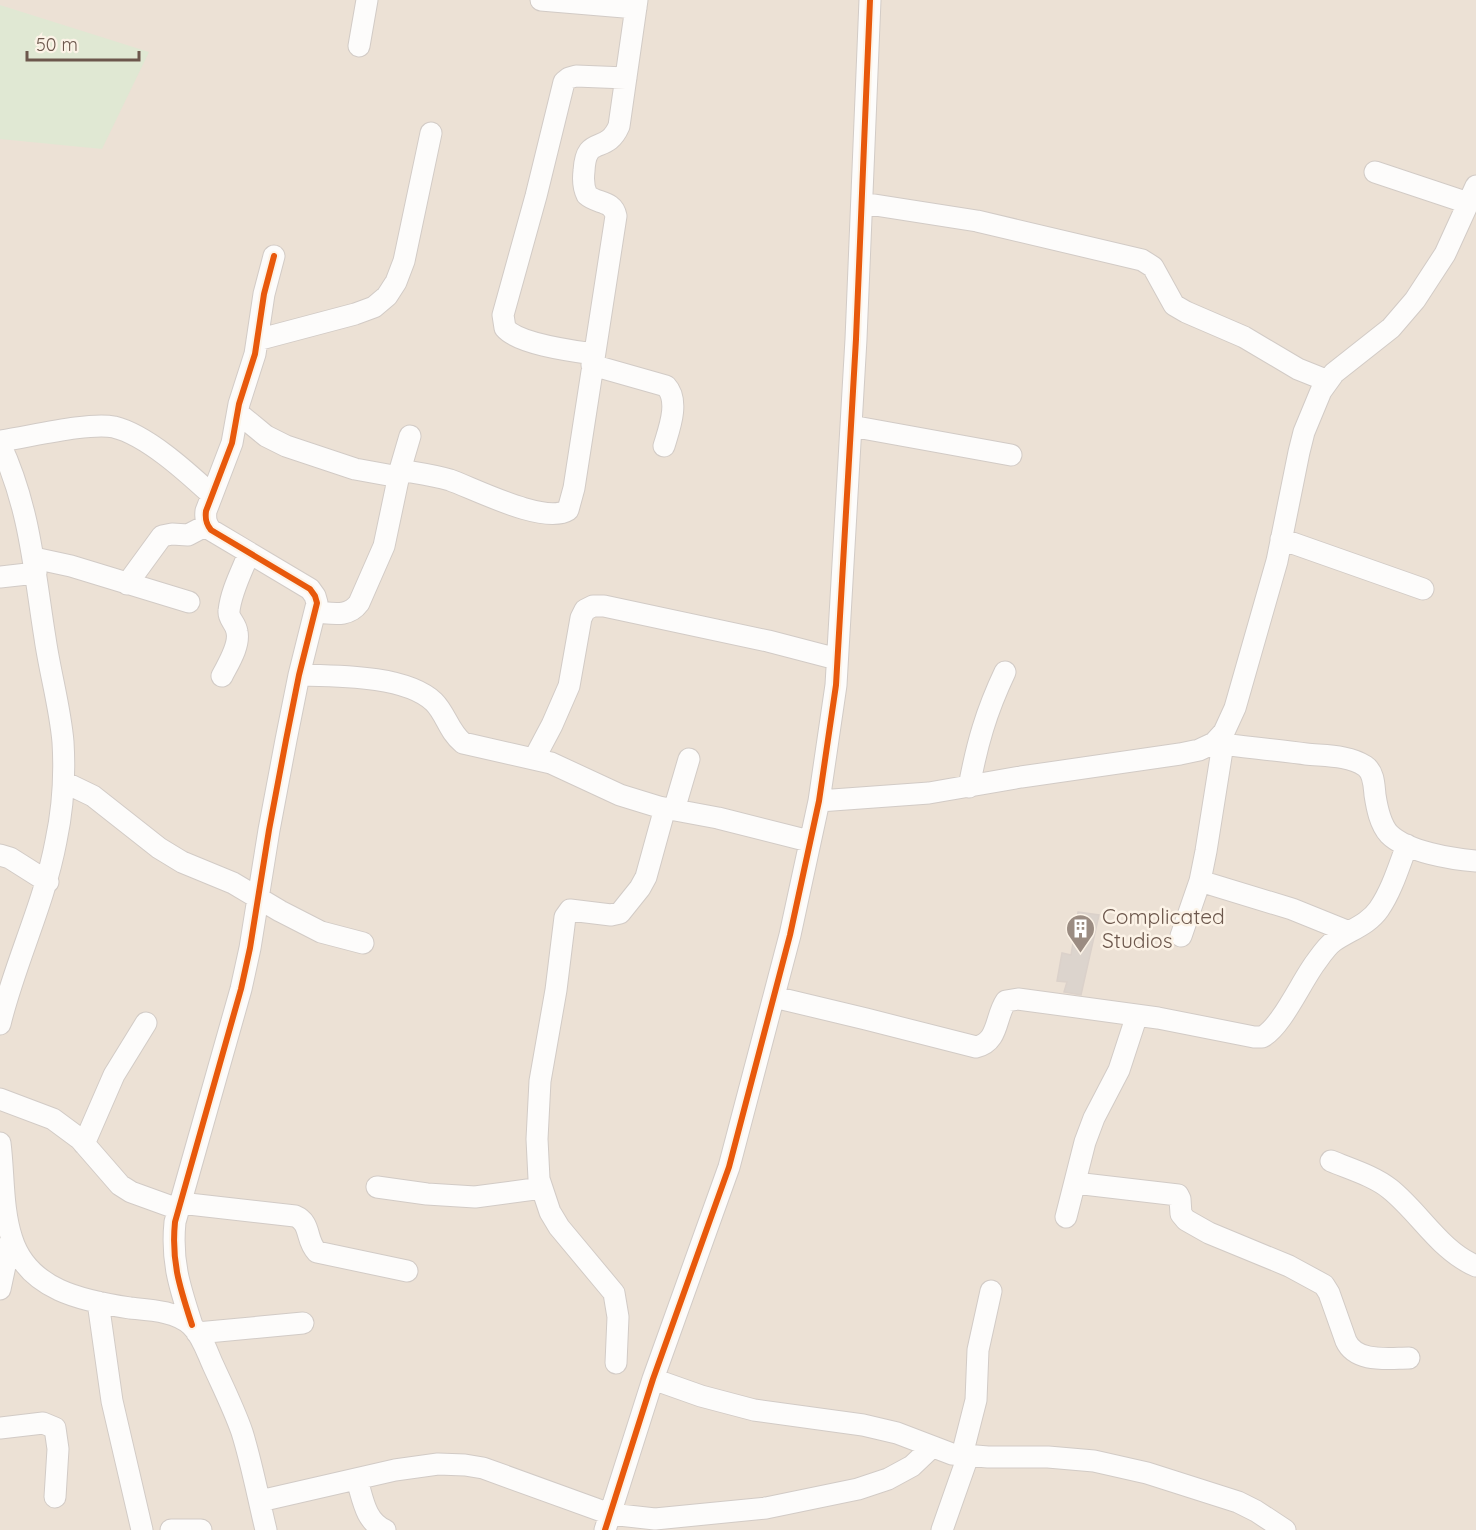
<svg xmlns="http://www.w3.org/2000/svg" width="1476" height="1530" font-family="Quicksand,sans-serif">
<rect width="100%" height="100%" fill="#f3eee7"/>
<path fill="#ece1d5" d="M0,0H1476V1530H0Z"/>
<path fill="#e0e8d3" d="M0,5L149,52L102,149L0,139Z"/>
<path fill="#dcd4cd" stroke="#dbd1ca" stroke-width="1.5" d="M1078,912L1099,915L1081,995L1064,992L1067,982L1057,981L1062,953L1071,955Z"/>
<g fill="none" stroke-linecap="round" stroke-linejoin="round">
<defs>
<path id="minor" d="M541,0L636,8
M359,46L367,0
M1375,172L1468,203
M862,203L977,221L1142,260L1153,267L1174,305L1186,312L1244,337L1298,369L1328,381
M257,340L355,314L374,307L387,296L396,282L404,261L431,133
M594,354C573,351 518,344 505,328L503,315L536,196L564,82L569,78L576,76L626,78
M592,365L666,386C680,401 669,429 664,446
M238,413L266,436L286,446L355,469L399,477
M851,426L1011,455
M0,441C29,437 88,422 114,427C147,435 188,473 212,495
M0,444C30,508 34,569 45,638C50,673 60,707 63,742C65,775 63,808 56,841C44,905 15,962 0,1024
M400,470C417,473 434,475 450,480C475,489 545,525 568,510L574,488L616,216C613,200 597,204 587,195C583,187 583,179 584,171C586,133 606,156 619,126L637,0
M1281,539L1423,589
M34,558L71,566L189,602
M0,577L36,573
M127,584L162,536L172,534L188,535L207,525
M316,612C332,613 348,618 359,603L384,546L400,470L410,436
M299,675C336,676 406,675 434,702C446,714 449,732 463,743L551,763L620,795L659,807L718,818L809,841
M222,676C228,664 240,646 237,632C236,623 228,619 229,611C231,591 242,571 249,553
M1214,743C1245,747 1276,750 1306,754C1324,756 1349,755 1365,766C1374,772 1374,785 1375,795C1377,808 1380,824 1389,834C1407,852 1452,859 1476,861
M534,759L552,725L569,686L581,618L585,610L593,606H604L768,641L837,659
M64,782L93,796L159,848L182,862L233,883L280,911L321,932L363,943
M969,787C977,744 986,712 1005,672
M819,801L929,793L1021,777L1180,754L1199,750L1214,743L1224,732L1235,708L1277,561L1299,452L1304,432L1321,391L1334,373L1391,328L1415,300L1445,254L1476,186
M674,810L689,759
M0,855L10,858L48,882
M1200,881L1292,909L1349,932
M1181,936L1200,881L1206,851L1223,744
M774,997L866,1019L976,1047C999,1042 995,1017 1006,1001L1018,999L1158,1018L1254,1037H1262C1281,1028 1302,980 1316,962C1321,955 1327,946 1334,941C1350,930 1368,925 1379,909C1392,890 1399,866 1407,845
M0,1099L53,1119L80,1139L120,1185L131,1192L178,1209
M0,1143C4,1174 2,1209 12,1239C28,1290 83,1301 130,1308C150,1310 176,1311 191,1325C202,1335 207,1352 213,1365C223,1387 234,1409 242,1432C252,1464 258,1497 266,1530
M84,1144L114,1075L146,1023
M1331,1161C1350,1169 1374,1176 1390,1189C1420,1213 1440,1251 1476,1266
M1075,1183L1178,1195L1180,1199L1181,1214L1186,1220L1209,1233L1289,1266L1324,1285L1329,1293L1346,1341C1356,1363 1388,1358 1409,1358
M377,1187L427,1194L475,1197L542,1188
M180,1203L295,1216C312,1223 305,1240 317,1252L407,1271
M1066,1217L1085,1142L1094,1118L1119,1070L1137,1015
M0,1289L11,1238
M98,1302L112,1401L142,1530
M192,1325C180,1288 171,1262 175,1222L241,989L250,948L269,830L286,740L299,675L317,603L315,596L310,589L211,530C206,524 205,519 206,511L232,443L239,404L255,354L264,294L274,256
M197,1333L303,1323
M616,1363L618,1317L614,1293L559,1227L550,1212L539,1179L537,1139L540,1081L556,990L565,917L570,910L611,915L620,913L640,888L646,877L665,808
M653,1379L701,1396L754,1410L863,1425L897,1433L952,1454L988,1457H1048L1094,1461L1147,1473L1238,1502L1256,1511L1285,1530
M0,1428L43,1423L55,1428L58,1449L55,1497
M962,1455L976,1400L978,1350L991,1291
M357,1480C363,1499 365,1521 385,1530
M260,1501L395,1470L438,1464L465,1465L483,1468L610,1514L655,1519L766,1508L858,1489L888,1479L912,1466L932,1447
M171,1530H201
M605,1530L653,1379L729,1167L790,935L819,801L836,685L856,339L870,0
M942,1530L968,1456"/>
</defs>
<use href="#minor" stroke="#d2cbc6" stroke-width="23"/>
<use href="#minor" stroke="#fdfcfb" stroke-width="21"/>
<defs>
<path id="cycleway" d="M192,1325C180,1288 171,1262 175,1222L241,989L250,948L269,830L286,740L299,675L317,603L315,596L310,589L211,530C206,524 205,519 206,511L232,443L239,404L255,354L264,294L274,256
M605,1530L653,1379L729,1167L790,935L819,801L836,685L856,339L870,0"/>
</defs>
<use href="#cycleway" stroke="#fcf3e7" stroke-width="10"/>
<use href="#cycleway" stroke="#e8590c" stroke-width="6"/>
</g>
<defs>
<symbol id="building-pin" viewBox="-11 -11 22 30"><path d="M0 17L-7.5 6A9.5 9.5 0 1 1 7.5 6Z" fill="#9b8c82" stroke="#fcf3e7"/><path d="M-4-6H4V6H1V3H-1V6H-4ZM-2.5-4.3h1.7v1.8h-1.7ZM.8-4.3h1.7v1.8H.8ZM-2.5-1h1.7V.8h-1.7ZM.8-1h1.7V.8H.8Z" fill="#fff"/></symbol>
</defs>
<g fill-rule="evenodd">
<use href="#building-pin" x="1064" y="912" width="33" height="45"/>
</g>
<g text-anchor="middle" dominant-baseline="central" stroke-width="5" stroke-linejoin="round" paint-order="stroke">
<g font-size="21" fill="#6c574c" stroke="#fcf3e7" text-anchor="start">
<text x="1102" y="916">Complicated<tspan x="1102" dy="24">Studios</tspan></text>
</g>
</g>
<path d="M27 51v9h112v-9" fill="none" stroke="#6c574c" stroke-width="3"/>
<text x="36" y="51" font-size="18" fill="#6c574c" stroke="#fcf3e7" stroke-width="4.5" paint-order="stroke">50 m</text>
</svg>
